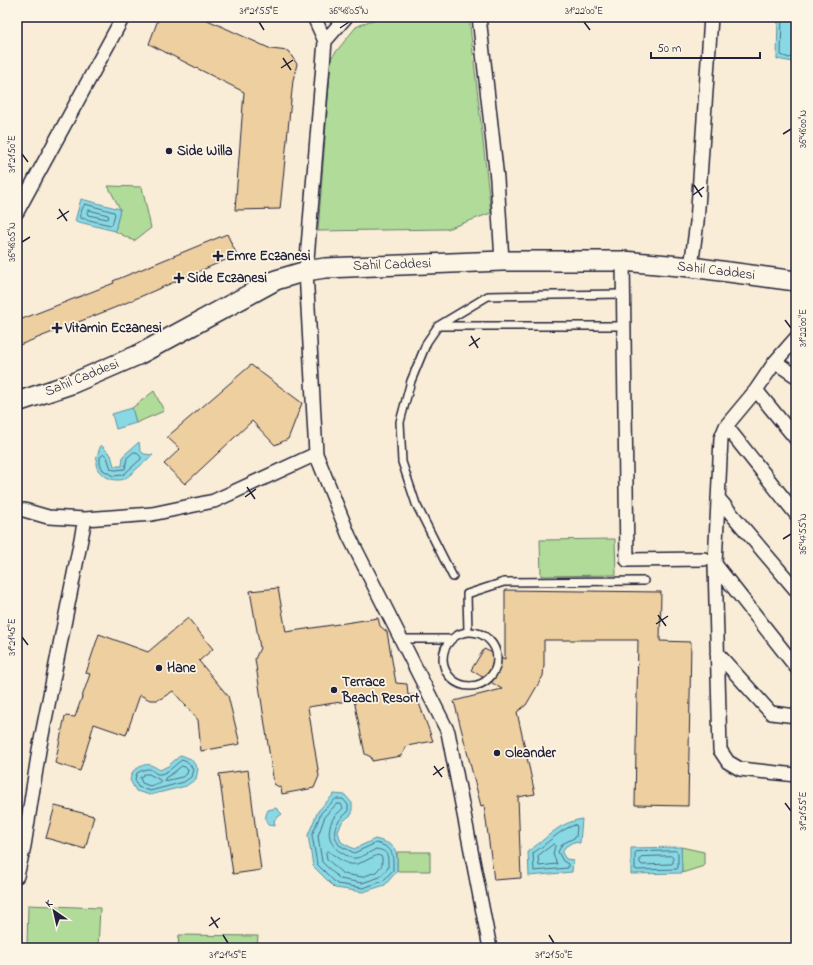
<svg xmlns="http://www.w3.org/2000/svg" width="813" height="965" font-family="'Indie Flower',sans-serif">
<rect width="100%" height="100%" fill="#f9edd7"/>
<filter id="ink" filterUnits="userSpaceOnUse"><feTurbulence type="fractalNoise" baseFrequency=".025" numOctaves="2"/><feDisplacementMap in="SourceGraphic" scale="8" xChannelSelector="R" yChannelSelector="G"/><feConvolveMatrix kernelMatrix="1 2 1 2 8 2 1 2 1" color-interpolation-filters="sRGB"/></filter>
<g filter="url(#ink)">
<path fill="#b0db99" stroke="#697e6a" d="M388,17H469L491,213L447,229L318,231L331,58L356,27L369,21Z
M108,186L142,187L151,228L134,241L115,231L120,209Z
M154,391L164,411L136,423L132,408Z
M615,539L616,575L541,576L540,540Z
M681,847L704,852V866L682,873Z
M397,852H430V871H397Z
M28,905L100,908L98,948H27Z
M179,935L258,936L257,948H178Z"/>
<path fill="#88d9e4" stroke="#5f90a0" d="M778,17H792V19H796V31L792,32C796,43 798,52 793,62L777,59Z
M81,199L120,209L115,231L75,221Z
M132,408L136,423L116,429L112,414Z
M139,442L140,450L144,454L153,455C147,459 129,477 124,479C114,483 96,475 96,463C96,456 99,451 101,445L111,455L114,466H122L123,456Z
M181,755L191,759L198,769L196,779L186,786L150,795L136,791L130,780L133,771C146,763 147,762 160,770L168,766Z
M334,794L345,795L352,803V814L342,822L338,832L341,842L354,849L375,839C398,845 397,849 397,871L385,885L363,892L335,888L313,866L308,835L318,811Z
M276,808L282,814L274,820L275,826L268,825C265,819 265,816 268,810Z
M582,819L580,843L573,842L565,847L562,853L566,859L573,860L572,872L529,876L528,851C549,838 555,824 582,819Z
M681,847L682,873L631,874V848Z"/>
<g fill="none" stroke-linecap="round" stroke-linejoin="round">
<path stroke="#4b6b7f" stroke-width="1" d="M782,17L781,55L789,58L796,55
M85,204L114,212L115,214L112,225H110L81,218C80,215 82,207 85,204Z
M89,210L108,215L109,218L107,219L88,215L87,212Z
M134,452H136L141,457V459L123,475L113,476L103,470L100,464V457L104,454L107,457L111,469L115,470L125,469L127,458Z
M182,760L189,763L193,769L191,777L184,782L150,791L138,787L135,779L137,773C155,763 151,775 160,774C169,773 175,764 182,760Z
M182,766L185,767L188,770L187,774L182,777L165,781V778L173,773Z
M145,774H149L160,780L161,782L150,786L142,783L140,778Z
M336,799H343L348,805V812C336,822 330,830 339,845L354,853L376,843C394,848 393,853 393,870L383,881L363,888L337,884L317,864L312,835L321,813Z
M337,804H341L343,808C340,812 336,814 334,817C326,830 328,845 342,853C346,855 351,859 356,858C363,857 370,852 376,849C389,851 388,856 388,868L380,877L362,883L340,879L322,862L318,836L325,816Z
M575,825L577,826L576,837L562,844L558,852L563,861L568,864V868L534,871L533,853C548,844 558,830 575,825Z
M554,844L555,846L553,854L557,864L539,866L538,856Z
M328,851C337,857 348,868 360,863C366,861 372,857 378,855L382,857V865L376,872L362,877L343,874L327,859L326,853Z
M676,851L678,853V867L677,869L637,870L635,869V854L636,852Z
M671,856L673,858V863L671,864L642,865L640,863V859L641,857Z"/>
</g>
<path fill="#eecfa0" stroke="#22223b" d="M159,17H201L271,49L288,51L297,64L293,80L280,209L235,210L244,92L149,44Z
M227,234L237,255L114,308L17,346V321L114,283L113,281Z
M251,365L302,403L288,439L275,445L252,421L185,484L164,464L180,449L167,437Z
M278,588L286,632L378,618L380,626L387,632L396,683L407,684L408,695H416L433,741L407,746L401,756L372,761L371,757L365,754L354,700L308,707L319,776L314,788L282,794L281,788L274,784L255,659L260,648L250,591Z
M505,590L661,592L660,641L691,642L688,806L635,805L638,640H544V665L543,676L526,705L517,712L535,794L518,797L521,878L494,880L484,805L481,806L454,701L502,689L471,670L484,649L505,659Z
M188,618L213,649L199,661L228,696L240,744L201,751L198,720L173,691L162,698L157,700H150L140,695L126,735L94,724L80,771L55,763L65,716L75,717L90,674L86,673L99,634L148,652Z
M248,770L261,870L233,874L219,774Z
M55,806L94,816L85,849L46,838Z"/>
<g fill="none" stroke-linecap="round" stroke-linejoin="round">
<defs>
<path id="service" d="M438,326H623
M453,577L416,504L402,462L400,422L411,381L427,342L438,326L488,296L623,294
M468,632L467,594L504,582L644,581
M443 659a27 27 0 1 1 54 0a27 27 0 1 1-54 0Z
M402,639H451"/>
<path id="minor" d="M314,17L325,41
M346,17L325,41L306,271L316,454L349,536L448,732L490,948
M479,17L497,179L502,261
M17,212L123,17
M623,261L627,560L704,559
M691,267L697,222L711,17
M796,338L775,362L756,390L726,426L721,438L715,564L720,750L728,762L740,769L796,775
M775,362L796,376
M756,390L796,439
M726,426L796,514
M718,498L796,590
M17,510H24L48,517L85,519L152,514L214,501L316,454
M715,564L796,667
M717,653L771,713L796,716
M17,876L24,846L39,750L85,519"/>
<path id="secondary" d="M17,402L71,384L138,355L276,280L306,271L325,268L502,261H623L691,267L796,281"/>
</defs>
<use href="#service" stroke="#22223b" stroke-width="10"/>
<use href="#minor" stroke="#22223b" stroke-width="16"/>
<use href="#secondary" stroke="#22223b" stroke-width="22"/>
<use href="#service" stroke="#fcf5e5" stroke-width="7"/>
<use href="#minor" stroke="#fcf5e5" stroke-width="13"/>
<use href="#secondary" stroke="#fcf5e5" stroke-width="19"/>
</g>
</g>
<path fill="none" stroke="#22223b" stroke-width="1.5" d="M259,22L264,30M584,22L590,30M340,28L349,22M283,58L291,70M281,68L293,60M783,134L791,129M22,154L28,162M694,185L702,197M693,195L704,187M59,209L67,221M57,219L69,211M22,242L30,237M785,320L791,328M471,336L478,348M469,346L480,338M247,487L255,499M245,497L256,489M783,539L791,534M658,615L666,626M656,624L668,616M22,637L28,645M434,766L442,777M433,775L444,767M785,803L791,811M211,917L218,928M209,926L220,918M223,935L228,943M549,935L554,943"/>
<g fill="#22223b" stroke="#fcf5e5" stroke-width="1.5">
<circle cx="169" cy="151" r="4"/>
<path d="M216 250h4v4h4v4h-4v4h-4v-4h-4v-4h4z"/>
<path d="M177 272h4v4h4v4h-4v4h-4v-4h-4v-4h4z"/>
<path d="M55 322h4v4h4v4h-4v4h-4v-4h-4v-4h4z"/>
<circle cx="159" cy="668" r="4"/>
<circle cx="334" cy="690" r="4"/>
<circle cx="497" cy="753" r="4"/>
</g>
<g text-anchor="middle" dominant-baseline="central" stroke-width="3.5" stroke-linejoin="round" paint-order="stroke">
<g font-size="14" font-weight="bold" fill="#22223b" stroke="#fcf5e5" text-anchor="start">
<text x="177" y="151">Side Willa</text>
<text x="226" y="256">Emre Eczanesi</text>
<text x="187" y="278">Side Eczanesi</text>
<text x="65" y="328">Vitamin Eczanesi</text>
<text x="167" y="668">Hane</text>
<text x="342" y="682">Terrace<tspan x="342" dy="16">Beach Resort</tspan></text>
<text x="505" y="753">Oleander</text>
</g>
<g font-size="14" fill="#22223b" stroke="#fcf5e5">
<text transform="translate(392 265) rotate(-2)">Sahil Caddesi</text>
<text transform="translate(716 271) rotate(7)">Sahil Caddesi</text>
<text transform="translate(82 378) rotate(-22)">Sahil Caddesi</text>
</g>
</g>
<rect width="813" height="965" fill="none" stroke="#fcf5e5" stroke-width="44"/>
<g transform="translate(54 911) rotate(326)" stroke="#fcf5e5" stroke-width="3" paint-order="stroke">
<path d="M0-3L7 15L0 10L-7 15Z" fill="#22223b"/>
<text y="-6" font-size="11" font-weight="bold" text-anchor="middle" fill="#22223b">K</text>
</g>
<path d="M651 52v6h109v-6" fill="none" stroke="#22223b" stroke-width="2"/>
<text x="657" y="52" font-size="12" fill="#22223b" stroke="#fcf5e5" stroke-width="3" paint-order="stroke">50 m</text>
<rect x="22" y="22" width="769" height="921" fill="none" stroke="#22223b" stroke-width="1.5"/>
<g font-size="10" text-anchor="middle" fill="#22223b">
<text x="259" y="14">31°21'55"E</text>
<text x="349" y="14">36°48'05"N</text>
<text x="584" y="14">31°22'00"E</text>
<text transform="translate(802 129) rotate(-90)" y="4">36°48'00"N</text>
<text transform="translate(11 154) rotate(-90)" y="4">31°21'50"E</text>
<text transform="translate(11 242) rotate(-90)" y="4">36°48'05"N</text>
<text transform="translate(802 328) rotate(-90)" y="4">31°22'00"E</text>
<text transform="translate(802 534) rotate(-90)" y="4">36°47'55"N</text>
<text transform="translate(11 637) rotate(-90)" y="4">31°21'45"E</text>
<text transform="translate(802 811) rotate(-90)" y="4">31°21'55"E</text>
<text x="228" y="958">31°21'45"E</text>
<text x="554" y="958">31°21'50"E</text>
</g>
</svg>
